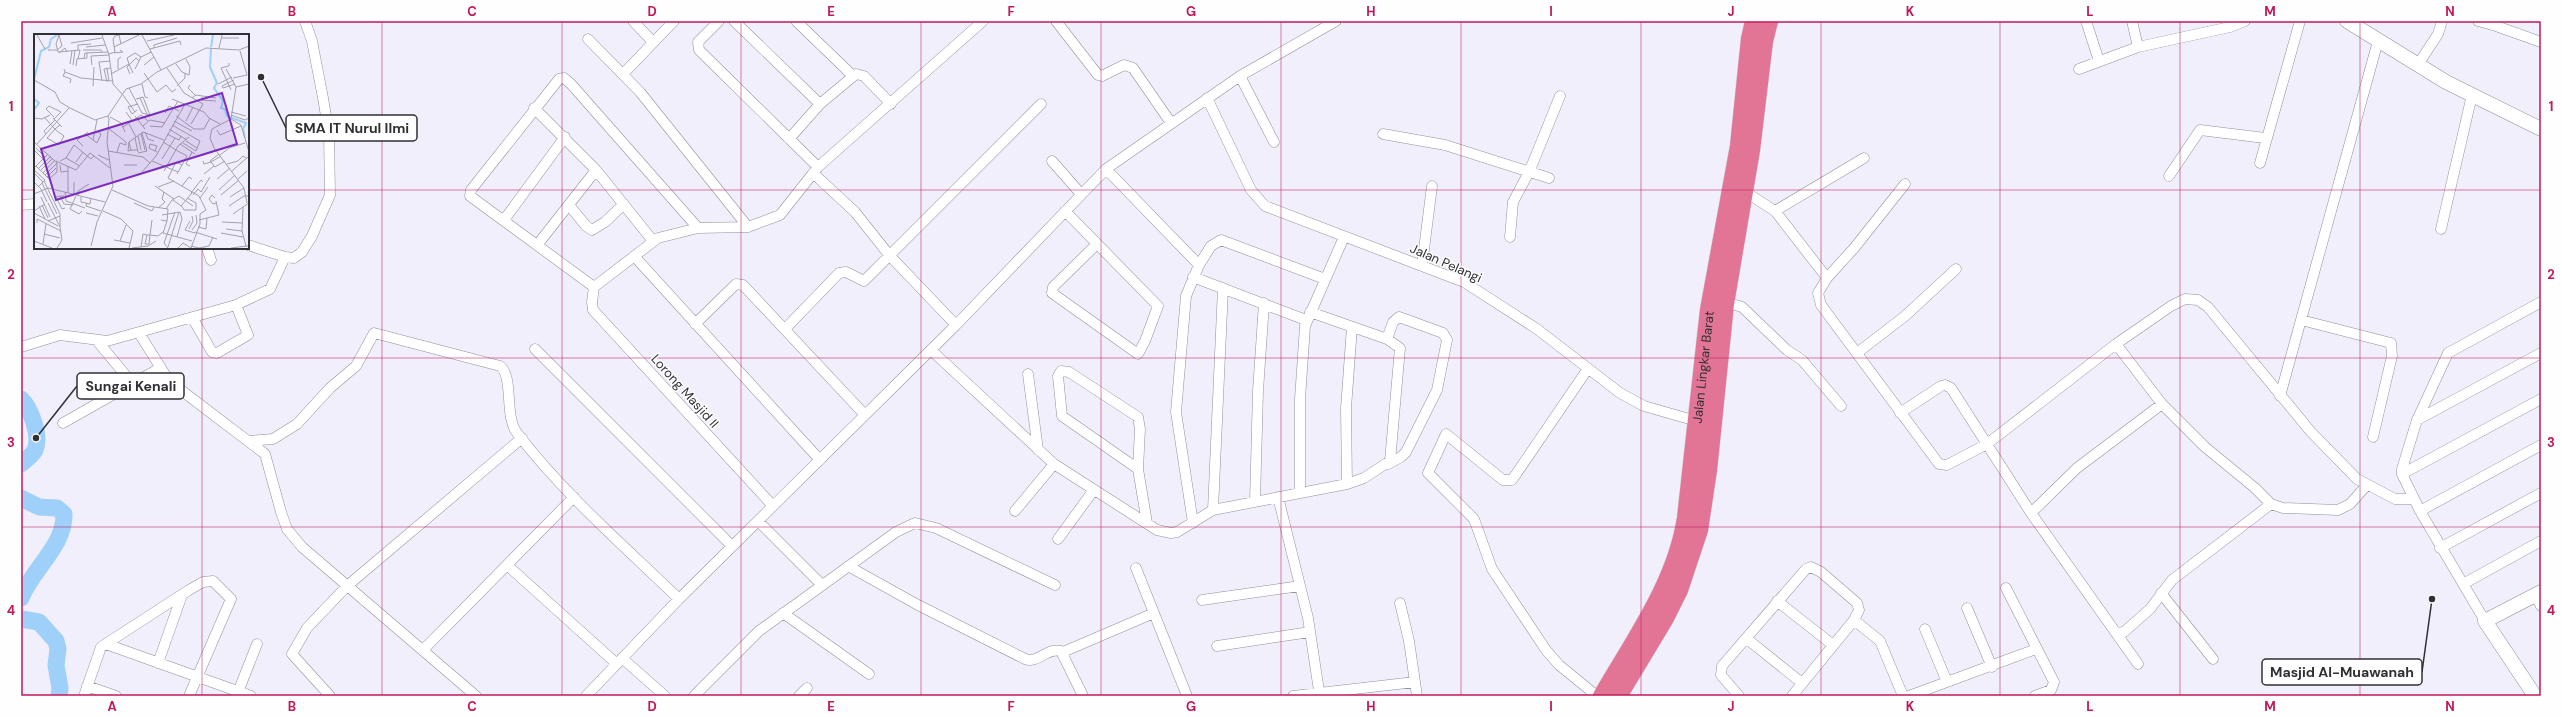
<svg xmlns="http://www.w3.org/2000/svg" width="2562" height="717" font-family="'DM Sans',sans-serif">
<rect width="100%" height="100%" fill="#f0effb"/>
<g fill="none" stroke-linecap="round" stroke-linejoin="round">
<path stroke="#9ed0f9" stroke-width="17" d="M21,399C31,408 41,437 35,450C32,456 25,460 21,464
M21,498L39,507L57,508L64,514C65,546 32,569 21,598
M21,619L39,622L56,641L58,649L56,665L60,688L59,696"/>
<defs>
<path id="street" d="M633,21L653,42
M719,21L698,42L699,50L818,167
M734,21L820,104
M796,21L852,75
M1056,21L1098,75L1102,76L1124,65L1133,68L1171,123
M2086,21L2099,61
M2132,21L2138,47
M2478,21L2496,26L2495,21
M2496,26L2541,42
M588,39L640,92L748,227
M2417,66L2438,34L2442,21
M2079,69L2138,47L2230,27L2245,21
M623,74L674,21
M1240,76L1274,142
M1207,98L1251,190L1265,206L1464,282L1537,329L1620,393L1644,406L1700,422
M534,108L596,170L653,241
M1383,134L1445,145L1549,178
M789,139L820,104L856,74L864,76L891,104
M1052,161L1081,194
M2260,163L2300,21
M1106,169L1199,265
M813,173L855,212L890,256L956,325
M2169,176L2200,130L2265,138
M1744,191L1775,211L1827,278L1818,293L1821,305L1939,464L1947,465L1987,444L2116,344L2171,306L2185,299L2198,300L2208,307L2311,432L2357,479L2395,499H2413
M21,205L35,204
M569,205L586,226L592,230L605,222L624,204
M1065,211L1158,306L1145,341L1138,354L1052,293L1053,287L1097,244
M1775,211L1864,158
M504,220L565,137
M2441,229L2472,95
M1510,237L1513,202L1530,170L1560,96
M538,244L596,170
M248,245L285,257
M207,248L211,260
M634,256L820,460
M1422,265L1432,186
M1193,277L1306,320
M1827,278L1855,247L1905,184
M594,287L470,196L471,190L559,79L564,78L571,84L698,228
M594,287L658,238L698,228L748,227L780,215L818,167L983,21
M594,287L592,302L593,310L773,506
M1726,302L1742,307L1787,350L1802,360L1841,406
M193,319L212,352L217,353L248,335L236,305
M2301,320L2391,343L2392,356L2373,437
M695,324L736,284L743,285L865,415
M785,329L839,273L846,272L864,281L1041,104
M139,333L169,381L265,454L281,512L287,529L302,547L476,696
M1387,339L1393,322L1399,317L1443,333L1447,340L1437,390L1406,452L1401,457L1388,464
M98,342L132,383
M2116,344L2162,404L2205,447L2255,488L2271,504L2283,508L2338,510L2350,504L2366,486
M21,347L60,335L107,341L236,305L270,289L285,257L294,258L302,252L312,236L330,195L329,134L323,98L312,41L305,21
M535,349L732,546
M931,350L1054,464L1157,530L1171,533L1177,532L1213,510L1347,484L1364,478L1390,461L1400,348L1387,339L1310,312
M1857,353L1905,316L1956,269
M1587,370L1512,480H1503L1446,434L1428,473L1474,519L1492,569L1546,650L1559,665L1597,696
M1028,374L1038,450
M2280,396L2378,41
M1900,413L1941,386L1945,385L1951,388L2031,513L2116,633L2124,632L2150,609L2172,580L2271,504
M2417,420L2541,353
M63,423L160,368
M249,441L273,439L297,424L330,388L356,366L374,333L500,366C514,377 504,416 517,433C564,494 623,545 679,599
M1138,469L1062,416L1058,376L1061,371L1069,372L1138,417L1140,429L1138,469L1147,523
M2402,474L2541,399
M1347,484L1346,408L1352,327
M1300,492V399L1305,326L1344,237
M1278,497L1308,618L1319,691
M1255,501L1258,391L1264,303
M1213,510L1223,288
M1015,511L1054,464
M2420,511L2541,445
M2031,513L2077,468L2162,404
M758,521L821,584
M1193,523L1176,412L1186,296L1199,265L1211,246L1221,240L1325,279
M1058,539L1093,491
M2440,548L2541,493
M507,565L617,664
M848,566L918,605L1025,659C1038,664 1047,647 1061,651L1083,696
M1136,568L1187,696
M2463,584L2541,541
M2006,588L2054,682L2051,690L2035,696
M2161,593L2213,659
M2535,595L2541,606
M1202,600L1300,586
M1777,601L1833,645
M1400,603L1409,641L1417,696
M1967,608L1992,667
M783,613L869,674
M1854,620L1880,641L1903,696
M2485,621L2420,511L2402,474V469L2417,420L2448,353L2541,302
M1925,629L1947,682
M2116,633L2138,664
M1747,639L1802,683
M106,644L251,696
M1217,646L1310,632
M423,650L574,497
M1063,652L1154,613
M622,658L665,696
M158,663L182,595
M87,686L116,696
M238,692L257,644
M84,696L101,647L189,590L203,582L213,581L231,599L189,696
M330,696L292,654L307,628L347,586L522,438
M586,696L679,599L956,325L1106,169L1240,76L1336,21
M694,696L759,631L896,532L915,523L936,528L1055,585
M799,696L807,688
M1293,696L1415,682
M1739,696L1721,675L1722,666L1806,569L1811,567L1821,572L1857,603L1859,610L1854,620L1792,696
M1909,696L2036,649"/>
<path id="secondary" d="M2347,21L2446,82L2541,129
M2535,696L2485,621L2541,592"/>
<g id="highway">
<path id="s1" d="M1602,696C1635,639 1676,583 1686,518L1709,310L1739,146L1750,39L1754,21"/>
<path d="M1618,696L1665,618L1679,590L1699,530L1708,470L1725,304L1751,150L1764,41L1769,21"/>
</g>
</defs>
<use href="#street" stroke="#91909b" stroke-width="11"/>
<use href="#secondary" stroke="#91909b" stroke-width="15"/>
<use href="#highway" stroke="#d1d1d2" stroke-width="19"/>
<use href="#street" stroke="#fff" stroke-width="10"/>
<use href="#secondary" stroke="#fff" stroke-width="14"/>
<use href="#highway" stroke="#e27596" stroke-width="18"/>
</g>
<path fill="none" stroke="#c2185b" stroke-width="1" stroke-opacity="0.55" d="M202,21V35M382,21V696M562,21V696M741,21V696M921,21V696M1101,21V696M1281,21V696M1461,21V696M1641,21V696M1821,21V696M2000,21V696M2180,21V696M2360,21V696M21,190H35M248,190H2541M202,248V696M21,358H2541M21,527H2541"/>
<g text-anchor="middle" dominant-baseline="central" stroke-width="3" stroke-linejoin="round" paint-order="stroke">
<g font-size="13" fill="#302f34" stroke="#fefefe">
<text transform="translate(1446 263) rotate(24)">Jalan Pelangi</text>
<text stroke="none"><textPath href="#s1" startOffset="350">Jalan Lingkar Barat</textPath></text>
<text transform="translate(685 391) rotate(48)">Lorong Masjid II</text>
</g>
</g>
<g transform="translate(34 34)">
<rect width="215" height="215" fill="#f0effb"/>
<path fill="none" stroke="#9ed0f9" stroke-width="2" d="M177,13L179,1M177,15L176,33L183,49L180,54L189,67L187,74L191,75L193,82L212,89L209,95L211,104M0,46L7,17L15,13L17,5L23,1M0,65L5,69L0,76"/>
<path fill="none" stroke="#a3a2ab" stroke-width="1" d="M3,1L11,15M25,1L22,10L24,18L46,16L44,25M68,1L75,21L79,50L88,60M108,1L127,36M188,4H205M113,7L140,1M37,9L68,4M52,13L71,11M80,13L105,1M120,14V11L143,4M185,14L188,1M116,15L146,7L147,11M14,16H23L28,12L25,1M44,16V11L57,10M49,16H67L68,18M25,19L31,14L33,18M80,19L89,18L86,16M75,20L81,18L79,5L81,2L85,1L87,10M50,24L51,19L74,18M195,29V32L187,34L197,56M36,30L38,17M95,30L93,24L101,19L107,23M142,30L148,38L155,41L156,33L152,25M39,31L41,16M58,31L57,22L75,21M110,31L120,23M42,32L43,25L53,24V19M133,34L150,59L169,70L157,90M30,35L31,38L47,44L78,47M73,35L75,47M84,35V25L87,23M101,35L107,23L117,18M192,35L202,53L197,85M31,38L29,42L37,45L36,49M110,39L123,58L132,51L138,58L142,55M77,40L95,30L99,39M96,40L93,33L102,24L105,27M199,44L213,41L206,17M0,46L21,58L26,68L36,74L61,86L74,82L75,85L73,108L79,152L63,188L57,212M68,47L65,28L76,27M73,48L70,35L76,34M108,50L111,63L114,64M184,50L198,43M156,51L154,54L161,61M59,52L60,33M143,52L151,44V39M188,52L189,54L201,50M188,52L200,46M202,53L215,50M95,54L108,79L116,81L109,63L102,65M89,61L101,78M168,63V66L182,67M106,64L113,80M158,64L162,61L182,64M138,65L170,78L175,84L186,90M103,76L98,80L94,73L104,70M92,78L99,88M197,78L212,82M131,79L135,72L145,77M197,81L211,86L215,84M74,82L92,55L107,50L123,38L172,14L205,16L215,12M101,82L111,95M142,82L160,95H170L176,84M10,83L19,93L23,97L30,102L25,111L13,104L21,95L26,91M76,83L87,89L91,98M0,84L8,85L16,81M19,84L28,93M20,85L27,78L15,72L12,75L20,83M197,85L178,95L176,104L180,114L210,154L213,169M197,85L207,91L215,118M140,87L158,97M152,87L159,73M95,90L102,103M138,91L166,107L162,117L149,109M109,92L116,86L131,89M116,92L128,93L144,67M89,93L107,81L114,87M75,95L92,108M135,95L153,106M183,96L186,101L207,92M111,98L114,105L120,107M12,100L10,97L21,86M51,100L63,109L67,100L63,97M107,100L111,116M133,100L145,106L147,102M104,102L107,116M101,104L104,118M59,106L63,86M152,107L163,114M0,108L23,129V138L15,145L2,132M95,108L94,117L98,116M129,108L142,116M3,110L35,74M116,110L115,114L123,118M116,110L123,112L121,117M146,110L161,120M49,112L43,106L54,98M2,114L11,123M0,116L9,125M104,116H97L95,108L109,98L130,106M142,116L153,122L143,140M74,117L109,123L116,129M83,118L86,109L92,111V108M104,119L113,117L108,99M185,120L176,127L177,128L187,122M64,121L75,126M186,121L195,114L211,109M32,124L40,111L57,125L60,122M128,125L141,104M22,127L42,136L56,119L76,134M26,127L32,124L46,132M118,127L144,138M169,127L170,130L177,128L181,133L191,127M42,128L49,118M193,130L204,127L209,122L212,124M26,131L27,138L34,137M90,131H103M148,131L142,128L134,144L165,162L172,176L166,180V190L157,214M34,132V159M156,132L152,130L158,118M1,133L14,120M4,135L17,122M0,136L11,146L5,152M6,137L19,124M130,137L144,112L155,103M198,137L215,122M108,138L122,122L151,70M0,139L9,148M9,139L21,126M170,140L180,132M11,141L23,129M13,143L22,134M183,145L196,134M204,145L213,137M10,147L26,180V193M0,148L7,155L13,168M40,148V161M8,149L23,180M121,152L140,165M148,152L155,143L158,145M124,153L140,147M78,156L114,172L134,175L133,187L127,186M185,156L201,141M31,158L32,167L51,174M157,159L167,146L169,148M0,160L14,154L71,168M159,161L164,155L167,158L176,143M187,161L205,146M26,162L22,163L28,175L31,174M30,162H26L30,170L39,171M42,162L36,175L45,180L48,177M44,162V157L55,150M7,163L16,183M47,163V168L56,170L57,164M196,163L210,154M166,164L174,153M181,164L178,161L175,165L179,170L182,169M139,166L147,172L158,159M14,169L26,193L28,206L23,214M53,169L52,172L67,177M100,169L118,177L120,173M215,169L209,173L208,197L212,212H215M8,171L14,184M147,171L150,176H162V169L153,164M5,172L11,185M195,172L210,162H215M124,174L131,168L128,165L130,158M132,175L138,166L145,162L159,172M0,177L11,170M69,177L87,185L99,197L95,214M0,179L24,192M52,179L64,182M199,180L209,173M128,181L146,178L148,185L143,203M118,186L116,201L124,202L129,198M165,186L185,181L182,167M14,187L26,182M133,187L129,199L158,207M156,187L151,196L161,199M188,188L209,189M3,189V185L27,197M164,193L172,195L173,184M155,195L159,187L158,182M192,195L208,197M158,196L163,189L162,181M161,198L183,205M187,199L209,203M10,200L26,204M80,206L96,209M0,207L18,214M86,207L92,191M9,210L12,190M157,212L165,214L175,212L179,203M107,213L109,200L113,201H116L115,210H111L113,201M134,213L145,178M98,214L114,212L122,207M134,214L130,209L141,178M144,214L149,209L157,214M197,214L213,212"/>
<path fill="#7b2cbf" fill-opacity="0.15" stroke="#7b2cbf" stroke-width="2" d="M188,59L203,110L22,166L7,115Z"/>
<rect width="215" height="215" fill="none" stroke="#302f34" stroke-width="2"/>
</g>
<path fill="none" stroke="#302f34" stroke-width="1.5" d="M261 77L286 128M36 438L77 386M2432 599L2422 672"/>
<g fill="#302f34" stroke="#fefefe" stroke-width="1.5">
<circle cx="261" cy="77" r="4"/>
<circle cx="36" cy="438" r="4"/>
<circle cx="2432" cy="599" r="4"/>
</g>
<g fill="#fefefe" stroke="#302f34" stroke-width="1.5">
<rect x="286" y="115" width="131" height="26" rx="4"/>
<rect x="77" y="373" width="107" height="26" rx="4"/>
<rect x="2262" y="659" width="160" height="26" rx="4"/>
</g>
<g font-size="14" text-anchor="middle" font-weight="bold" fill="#302f34">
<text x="352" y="133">SMA IT Nurul Ilmi</text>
<text x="131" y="391">Sungai Kenali</text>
<text x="2342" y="677">Masjid Al-Muawanah</text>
</g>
<rect width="2562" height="717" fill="none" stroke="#fefefe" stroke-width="44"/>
<rect x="22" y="22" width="2518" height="673" fill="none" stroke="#c2185b" stroke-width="1.5"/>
<g font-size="13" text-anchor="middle" font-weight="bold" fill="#c2185b">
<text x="112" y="16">A</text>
<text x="292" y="16">B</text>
<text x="472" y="16">C</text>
<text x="652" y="16">D</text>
<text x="831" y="16">E</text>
<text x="1011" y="16">F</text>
<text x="1191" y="16">G</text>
<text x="1371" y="16">H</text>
<text x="1551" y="16">I</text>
<text x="1731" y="16">J</text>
<text x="1910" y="16">K</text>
<text x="2090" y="16">L</text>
<text x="2270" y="16">M</text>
<text x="2450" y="16">N</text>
<text x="11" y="111">1</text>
<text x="2551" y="111">1</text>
<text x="11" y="279">2</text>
<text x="2551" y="279">2</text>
<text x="11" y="447">3</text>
<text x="2551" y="447">3</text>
<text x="11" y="615">4</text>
<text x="2551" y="615">4</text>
<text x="112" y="711">A</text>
<text x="292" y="711">B</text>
<text x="472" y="711">C</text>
<text x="652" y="711">D</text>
<text x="831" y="711">E</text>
<text x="1011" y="711">F</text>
<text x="1191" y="711">G</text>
<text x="1371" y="711">H</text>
<text x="1551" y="711">I</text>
<text x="1731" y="711">J</text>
<text x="1910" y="711">K</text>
<text x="2090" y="711">L</text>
<text x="2270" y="711">M</text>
<text x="2450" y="711">N</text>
</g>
</svg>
